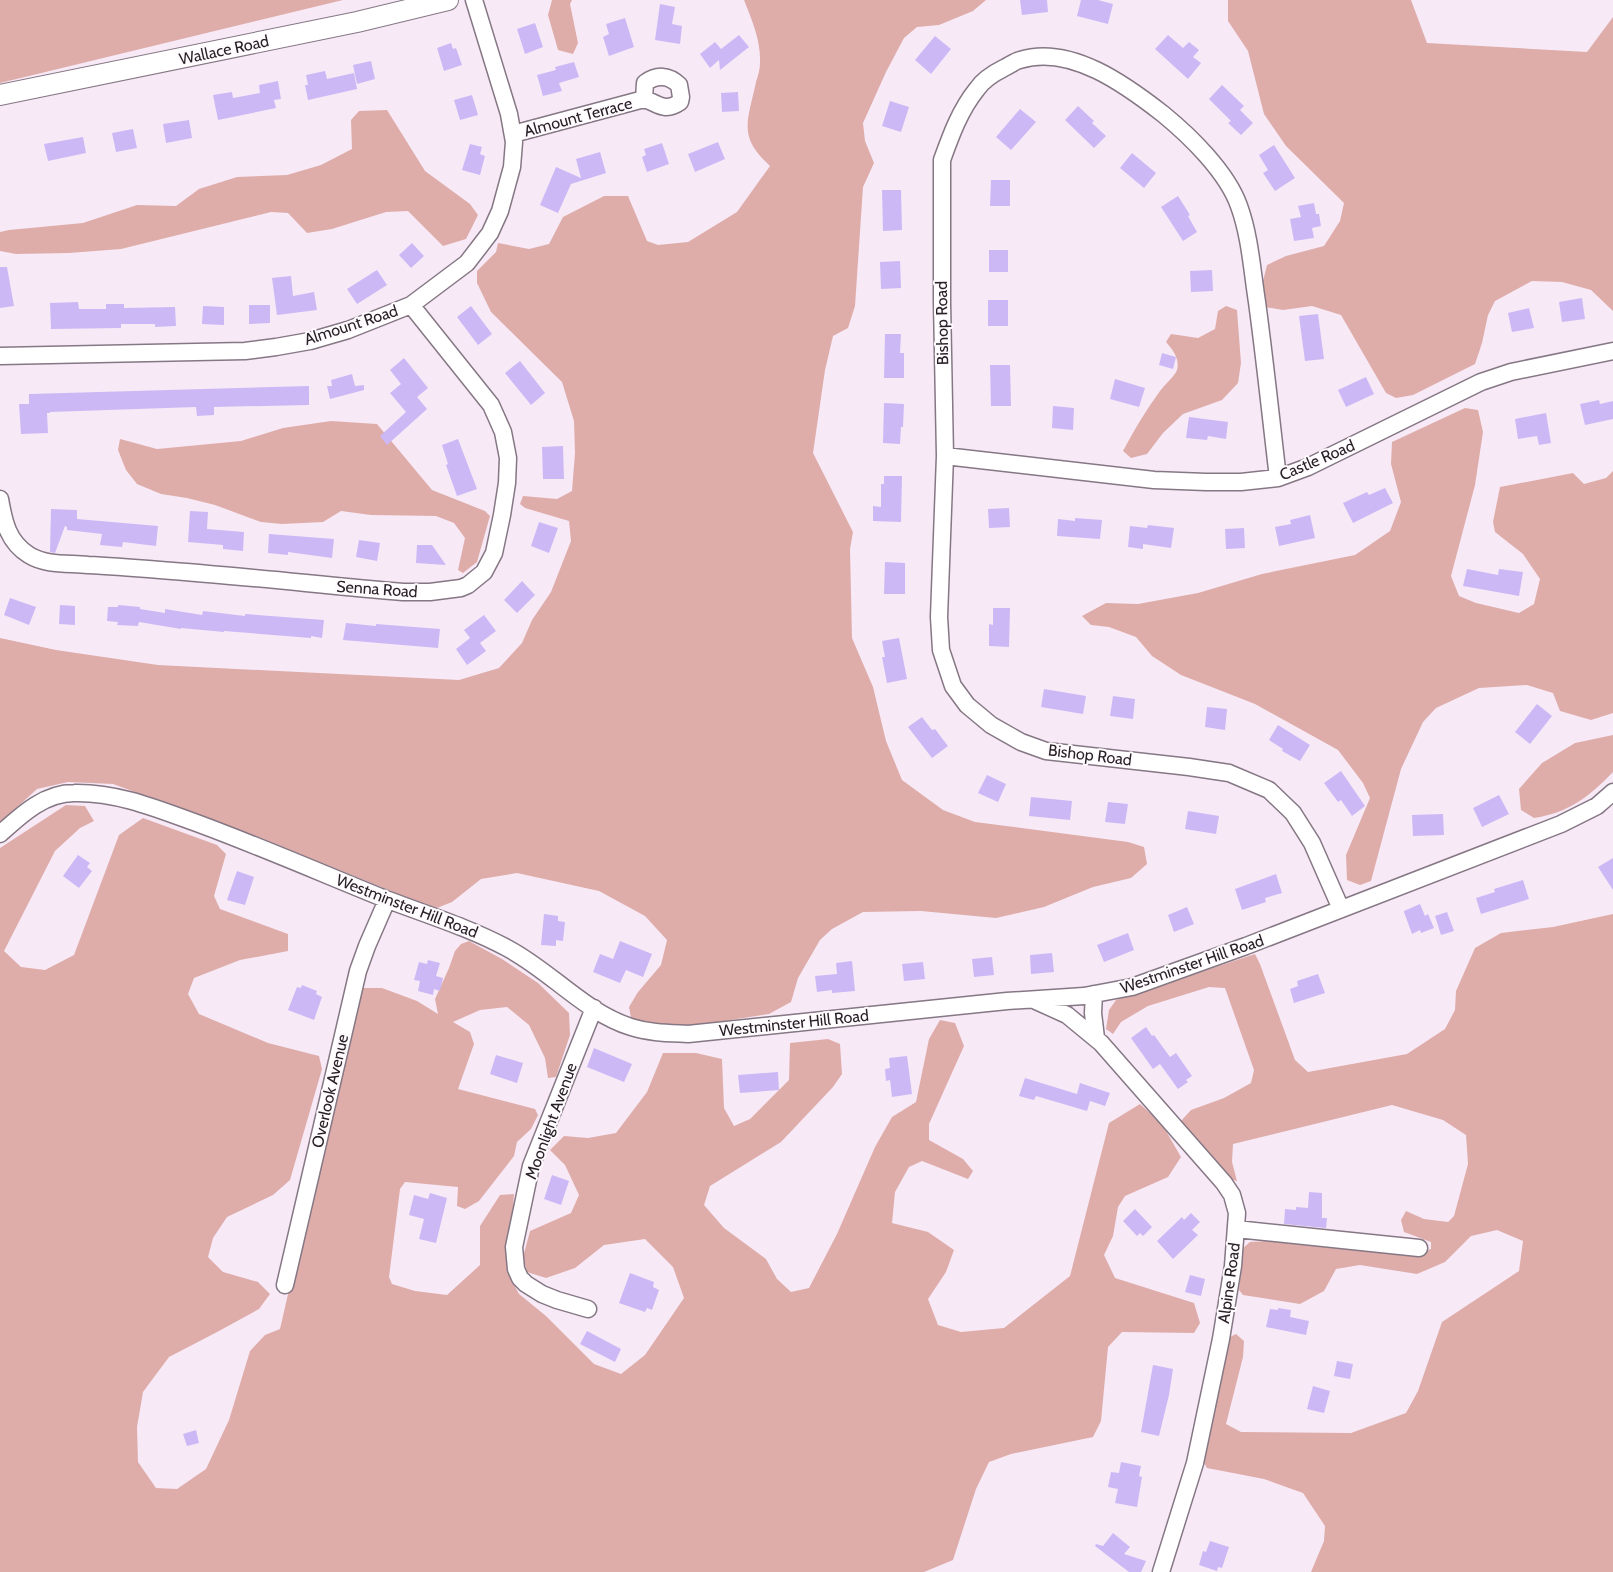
<svg xmlns="http://www.w3.org/2000/svg" width="1613" height="1572" font-family="Cabin,sans-serif">
<rect width="100%" height="100%" fill="#f8e9f7"/>
<path fill="#deadaa" d="M0,0H343L0,83Z
M552,0H572L570,4L578,43L573,54L558,50L548,15Z
M744,0H986L973,11L939,25L917,27L904,38L886,72L863,123L865,141L874,163L863,187L855,306L848,328L833,336L825,370L813,453L853,532L850,549L852,638L873,687L886,741L902,780L943,810L975,822L1128,842L1144,847L1147,864L1131,878L1093,887L1044,907L996,918L921,911L863,912L832,929L820,940L798,978L791,1002L769,1014L692,1026L656,1025L631,1018L629,1007L638,992L661,965L667,940L645,916L599,891L517,873L481,879L452,902L437,908L398,894L261,838L113,784L68,782L37,789L0,823V638L56,650L158,665L459,680L499,668L522,643L532,620L551,592L571,541L569,521L525,508L520,504L523,496L557,499L572,491L575,453L574,421L562,382L491,312L477,283V271L496,252L498,243L529,249L549,244L563,217L604,196H628L647,241L658,245L688,242L737,212L770,166C737,136 748,121 756,82C758,76 760,69 760,63C761,41 752,20 744,0Z
M1228,0H1411L1427,43L1587,52L1613,17V311L1591,290L1562,282L1532,281L1495,301L1488,315L1482,343L1475,364L1413,395L1396,398L1386,393L1341,315L1312,306L1283,310L1265,307L1263,281L1267,265L1286,256L1324,246L1340,221L1344,203L1286,146L1264,114L1248,51L1228,21Z
M387,110L425,171L470,204L478,215L466,239L443,246L408,211L386,212L332,229L307,233L288,213L271,212L121,249L69,253L16,254L0,251V232L9,230L83,223L137,205L176,206L199,189L237,177L287,175L321,165L352,149L351,120L359,111Z
M1226,306L1237,310L1241,363L1238,383L1222,400L1183,414L1163,433L1147,454L1131,458L1123,451C1134,430 1146,410 1160,391C1165,384 1174,377 1177,370C1180,359 1173,350 1166,342L1171,334L1198,338L1215,329L1218,311Z
M1465,408L1478,410L1483,432L1475,485L1451,576L1459,596L1476,603L1519,613L1534,604L1540,579L1523,554L1495,532L1493,522L1500,487L1573,473L1584,484L1606,478L1613,471V713L1591,720L1560,711L1553,693L1527,685L1479,688L1436,708L1423,722L1401,769L1371,881L1360,885L1347,880L1346,855L1370,798L1363,783L1338,750L1255,704L1181,675L1152,656L1136,637L1109,627L1091,625L1082,616L1106,603L1138,604L1198,593L1262,574L1355,555L1390,531L1401,502L1391,464L1392,442Z
M331,421L377,424L432,490L485,511L490,516L477,562L463,573L458,570L465,538L454,523L436,516L371,515L341,511L323,522L282,524L261,522L215,505L187,498L161,494L137,484L126,470L118,450L120,439L157,449L241,441L283,428Z
M1613,735V772C1589,797 1568,813 1534,818L1521,810L1519,789L1542,763L1575,743Z
M66,805L85,806L94,821L80,828L55,851L4,951L21,967L45,970L74,955L119,835L143,818L217,845L226,854L214,896L220,909L288,934V951L240,960L194,978L188,994L199,1014L268,1043L319,1056L322,1069L290,1180L273,1195L227,1217L213,1238L208,1257L223,1272L258,1282L270,1294L259,1309L219,1331L169,1357L143,1392L137,1427L138,1462L156,1488L177,1489L206,1469L229,1420L250,1351L265,1335L280,1329L314,1181L361,988H382L417,1001L438,1014L435,999L449,968L455,951L461,944L469,941L502,959L538,983L569,1013L570,1035L556,1077L548,1078L545,1058L529,1025L507,1007L480,1010L453,1022L470,1032L474,1044L458,1089L535,1109L538,1115L531,1129L517,1142L514,1156L479,1201L465,1209L457,1206L458,1187L405,1182L400,1189L389,1277L392,1284L415,1291L447,1295L480,1265V1226L500,1195L514,1194L508,1273L519,1294L546,1316L594,1364L621,1374L645,1355L684,1298L673,1267L645,1239L604,1245L575,1268L546,1278L527,1272L523,1257L530,1231L571,1213L579,1195L565,1165L550,1150L564,1136L588,1138L616,1133L647,1092L663,1053H696L722,1059L724,1108L734,1126L750,1119L789,1080L790,1043L828,1039L840,1044L842,1074L833,1087L781,1142L710,1186L704,1205L724,1228L766,1259L777,1279L791,1292L809,1288L837,1234L875,1147L892,1117L916,1102L929,1039L940,1020L955,1023L964,1046L929,1124V1140L963,1159L973,1171L968,1179L922,1161L909,1167L895,1192L892,1223L928,1232L954,1250L946,1272L928,1299L938,1325L961,1332L1004,1328L1070,1276L1109,1123L1140,1104L1162,1124L1181,1157L1168,1177L1125,1196L1118,1207L1113,1236L1104,1255L1115,1278L1194,1303L1200,1323L1194,1333L1122,1332L1108,1347L1101,1421L1093,1437L1011,1454L989,1462L976,1489L953,1560L924,1572H0V848Z
M1613,914V1572H1311L1324,1541L1325,1526L1303,1493L1264,1479L1207,1468L1203,1461L1226,1339L1236,1334L1244,1341L1243,1357L1226,1424L1241,1432L1351,1433L1406,1413L1418,1391L1442,1322L1519,1271L1523,1241L1497,1230L1471,1236L1445,1262L1417,1274L1360,1265L1336,1269L1324,1291L1300,1304L1243,1295L1239,1290L1243,1248L1250,1242L1269,1241L1419,1253L1431,1249V1242L1404,1232L1401,1220L1406,1211L1424,1219L1448,1222L1454,1216L1468,1164L1466,1135L1443,1120L1392,1105L1233,1144L1232,1162L1237,1181L1225,1178L1180,1122L1191,1110L1224,1098L1251,1083L1254,1070L1225,988L1209,987L1148,1006L1121,1022L1113,1034L1106,1029L1109,1010L1116,1000L1255,954L1260,964L1295,1060L1308,1072L1407,1054L1445,1029L1455,1010L1456,991L1475,948L1501,933L1553,927Z"/>
<path fill="#cdb8f6" d="M1020,0H1047L1048,12L1022,15Z
M1081,0H1098L1113,4L1108,24L1077,16Z
M660,4L675,7L672,24L682,26L680,44L655,40Z
M625,18L634,47L609,56L603,37L609,34L606,24Z
M535,23L543,47L525,54L517,29Z
M739,35L749,47L720,70L719,60L710,68L700,54L715,42L721,49Z
M1168,35L1183,48L1189,42L1199,50L1193,57L1201,63L1188,79L1155,49Z
M935,36L951,49L931,74L915,60Z
M451,43L453,49L456,48L462,65L444,71L437,48Z
M371,61L375,79L357,84L353,65Z
M574,62L579,77L559,83L562,91L543,96L537,75L556,70L555,67Z
M325,71L327,79L354,73L357,89L308,100L305,85H308L306,75Z
M278,81L281,99L274,100L276,108L218,120L213,95L232,92L233,98L260,93L259,85Z
M1222,85L1244,106L1240,110L1253,123L1241,135L1228,123L1231,121L1209,99Z
M738,92L739,111L722,112L721,93Z
M472,95L478,115L460,120L454,100Z
M890,101L909,107L901,132L882,126Z
M1078,106L1094,121L1092,123L1106,136L1094,148L1065,120Z
M1020,109L1036,122L1011,150L996,137Z
M189,120L192,138L166,143L163,124Z
M133,129L137,148L116,152L112,133Z
M83,137L86,153L48,161L44,144Z
M718,142L725,159L695,172L688,154Z
M662,143L669,164L647,172L642,157L646,155L644,149Z
M470,144L482,147L480,154L485,156L480,175L462,170Z
M1274,145L1295,178L1275,191L1263,173L1268,170L1259,155Z
M600,152L606,173L571,184L558,213L540,205L556,167L581,178L576,159Z
M1132,153L1156,173L1144,188L1120,168Z
M991,180H1010V206H990Z
M882,190H901L902,230L883,231Z
M1178,196L1190,215L1188,216L1197,232L1183,241L1161,207Z
M1314,203L1316,214H1319L1321,226L1312,228L1314,238L1294,241L1290,219L1301,217L1298,206Z
M412,243L424,256L411,268L399,255Z
M989,250H1008V272H989Z
M900,261L901,288L881,289L880,262Z
M0,267H7L14,306L0,308Z
M377,270L387,285L357,304L347,289Z
M1212,270L1213,291L1191,292L1190,271Z
M291,276L293,296L314,292L317,310L277,315L272,278Z
M1582,298L1585,319L1562,322L1559,302Z
M988,300H1008V326H988Z
M78,302L79,309H106V304H124V308L175,307L176,326L155,327V324H121V328L51,329L50,303Z
M249,305H270V323L249,324Z
M203,306L224,307V325L202,324Z
M471,306L492,334L478,345L457,317Z
M1529,308L1534,328L1512,332L1508,313Z
M1318,314L1324,359L1305,361L1299,316Z
M885,334H901L900,353H904V378H884Z
M1162,353L1176,357L1173,369L1159,365Z
M404,358L428,388L417,397L427,409L387,445L380,436L406,412L390,393L401,384L390,370Z
M520,361L545,393L531,405L505,373Z
M990,365H1010L1011,406H991Z
M352,374L355,386L364,385V390L330,399L327,386H332L331,380Z
M1366,377L1374,394L1346,407L1338,390Z
M1115,379L1145,388L1139,407L1110,399Z
M309,386V405L214,407V415L197,416L196,407L50,412V413H47L48,433L21,434L19,404H29V394Z
M1599,400L1600,404L1613,401V419L1585,425L1580,404Z
M884,403L904,404L903,427H901L900,444L883,443Z
M1053,406L1074,408L1073,430L1052,428Z
M1546,413L1551,443L1539,445L1537,436L1518,439L1515,419Z
M1189,417L1228,422L1226,439L1208,436L1207,440L1186,438Z
M458,439L477,489L457,496L446,465L448,464L442,445Z
M563,446L564,479H543L542,447Z
M884,476H902L901,522L873,521V506L881,507V484H884Z
M1385,488L1393,503L1353,523L1343,503L1367,492L1369,495Z
M1009,508L1010,527L989,528L988,509Z
M51,509L77,510V519L158,526L156,546L123,542L122,547L100,545L102,534L67,530V527L65,526L55,553L50,552Z
M190,511L208,512L207,529L244,532L243,551L223,549V545L188,542Z
M1310,515L1315,538L1279,546L1275,527L1291,524L1290,520Z
M1075,518L1102,520L1100,539L1057,536L1058,519L1075,521Z
M539,522L558,528L549,553L531,546Z
M1148,525L1174,528L1171,548L1143,544V549L1128,547L1130,526L1147,528Z
M1244,528L1245,548L1226,549L1225,529Z
M269,534L334,539L332,558L288,552V555L268,553Z
M359,540L380,543L377,561L356,557Z
M417,545H432L446,565L416,563Z
M885,562L905,563V594H884Z
M1467,569L1498,575L1499,569L1523,572L1519,596L1463,586Z
M522,581L535,595L517,613L504,600Z
M10,598L36,607L29,625L4,615Z
M60,605L75,606V625L59,624Z
M118,605L140,607V609L165,613V609L202,615L203,611L245,616V614L324,620L322,638L311,636V638L224,631V632L181,628V629L139,622L138,626L117,625L118,622L107,621L108,607H118Z
M993,608H1010L1009,647L989,646V624L993,625Z
M484,615L496,631L480,643L486,651L467,665L456,649L470,638L464,630Z
M346,623L376,626V624L440,629L438,648L343,640Z
M899,638L907,679L887,683L882,657H885L882,641Z
M1044,689L1086,696L1083,714L1041,707Z
M1113,696L1135,699L1133,719L1110,716Z
M1537,704L1552,716L1530,744L1515,732Z
M1207,707L1227,709L1225,730L1205,727Z
M922,717L932,730L935,729L948,746L932,758L908,727Z
M1278,725L1310,745L1300,761L1282,751L1283,749L1269,740Z
M1341,771L1365,806L1352,816L1341,800L1338,802L1324,783Z
M987,775L1006,784L998,802L978,793Z
M1499,795L1509,814L1482,827L1473,808Z
M1031,797L1072,801L1070,820L1029,816Z
M1108,802L1128,804L1125,824L1105,822Z
M1188,811L1219,816L1216,834L1185,829Z
M1443,814L1444,835L1413,836L1412,815Z
M78,855L90,863L87,867L92,871L79,888L63,876Z
M1613,858V890L1598,867Z
M237,871L254,877L245,905L227,900Z
M1276,874L1282,893L1265,898L1266,902L1242,910L1235,889Z
M1523,880L1529,899L1481,914L1476,898L1495,892L1494,889Z
M1420,904L1425,916L1428,914L1434,928L1421,933L1420,930L1412,934L1404,912V911Z
M1187,907L1194,924L1174,932L1168,915Z
M1447,912L1454,931L1441,935L1435,916Z
M544,914L558,916V921L565,922L563,941L556,940V946L541,945Z
M1128,933L1134,950L1104,962L1097,945Z
M620,941L652,954L643,977L626,970L620,983L593,972L600,954L613,959Z
M1052,953L1054,972L1031,974L1030,955Z
M992,957L994,975L974,977L972,959Z
M428,960L440,963L436,976L443,978L440,991L434,989L433,995L418,991L420,981L414,980L419,962L427,964Z
M852,961L855,991L832,993V990L817,992L815,976L837,974L836,963Z
M923,962L925,979L904,981L902,964Z
M1318,974L1325,993L1294,1003L1290,989L1298,986L1297,981Z
M302,985L317,991L316,994L322,997L314,1020L288,1010L297,987L301,988Z
M1146,1027L1152,1036L1154,1035L1170,1057L1176,1053L1192,1076L1186,1080L1188,1082L1178,1089L1160,1064L1153,1069L1131,1038Z
M594,1048L632,1064L624,1082L587,1067Z
M496,1055L523,1063L517,1083L490,1074Z
M907,1056L912,1094L892,1097L890,1080L886,1081L885,1069L890,1068L889,1058Z
M778,1072L779,1090L740,1093L738,1075Z
M1025,1078L1077,1094L1080,1083L1110,1093L1105,1106L1090,1101L1087,1111L1036,1096L1034,1100L1019,1096Z
M552,1175L569,1181L561,1205L544,1199Z
M1309,1192L1322,1193V1218H1327L1326,1228L1284,1224L1285,1209L1296,1210V1207L1308,1208Z
M430,1193L447,1198L436,1243L419,1239L424,1219L409,1215L414,1195L428,1199Z
M1135,1209L1152,1227L1143,1236L1140,1233L1137,1236L1123,1221Z
M1191,1213L1200,1222L1192,1230L1198,1235L1173,1259L1157,1241L1182,1217L1184,1220Z
M630,1273L654,1282L653,1287L659,1290L652,1310L647,1308L645,1312L619,1303Z
M1190,1275L1205,1279L1201,1296L1185,1292Z
M1278,1308L1291,1310L1290,1317L1309,1321L1306,1335L1266,1327L1270,1309L1278,1310Z
M587,1331L621,1349L615,1362L580,1344Z
M1337,1361L1353,1364L1350,1379L1334,1376Z
M1153,1365L1173,1369L1169,1395L1159,1436L1141,1432Z
M1313,1386L1330,1391L1324,1413L1307,1409Z
M196,1430L199,1443L187,1446L183,1434Z
M1121,1462L1141,1466L1139,1476L1142,1477L1137,1507L1115,1503L1118,1489L1108,1487L1111,1472L1119,1473Z
M1113,1533L1130,1547L1124,1554L1146,1561L1141,1572H1129L1095,1546L1096,1544L1103,1546Z
M1210,1541L1229,1547L1222,1568L1218,1567L1217,1571L1199,1565L1203,1551L1206,1552Z"/>
<g fill="none" stroke-linecap="round" stroke-linejoin="round">
<defs>
<path id="minor" d="M513,134L644,99L645,83C657,74 669,75 679,85L681,97L680,102C664,113 658,103 644,99
M0,356L245,351L276,347L310,341L348,330L411,305L467,263L490,233L500,211L512,167L514,142L509,114L474,0
M945,456L1154,480L1206,482H1241L1278,478L1308,467L1481,382L1511,372L1613,351
M1278,478C1271,419 1265,361 1257,302C1252,270 1250,236 1239,206C1227,172 1190,136 1163,114C1126,85 1070,44 1020,60C1015,61 1009,66 1004,68C994,73 983,80 977,89C960,110 951,135 942,160V302L945,456L939,617L941,650L953,686L967,705L991,725L1021,742L1046,751L1189,767L1229,773L1269,790L1293,813L1312,843L1341,909
M0,499C4,522 8,542 29,555C47,566 68,563 88,565C112,566 136,568 160,570C241,576 322,585 403,592H430L461,588L468,585L484,572L494,553L502,515L507,483L508,458L503,432L491,405L411,305
M0,834C21,815 44,793 74,793C119,792 160,810 202,825C261,847 319,872 378,896C421,913 466,926 507,948C551,971 584,1012 631,1027C650,1033 669,1033 688,1034L1007,1001L1084,996L1132,987L1246,946L1561,824L1597,806L1613,792
M1094,994L1093,1013L1096,1038
M1036,1001L1067,1015L1101,1043L1224,1183L1232,1195L1237,1213L1233,1266L1221,1339L1195,1463L1161,1572
M1236,1229L1419,1248
M285,1285L358,971L367,946L387,900
M588,1309L557,1300L542,1294L526,1284L520,1278L516,1269L514,1247L531,1166L594,1008"/>
<path id="tertiary" d="M0,95L357,22L448,0"/>
</defs>
<use href="#minor" stroke="#857784" stroke-width="19"/>
<use href="#tertiary" stroke="#857784" stroke-width="22"/>
<use href="#minor" stroke="#fff" stroke-width="16"/>
<use href="#tertiary" stroke="#fff" stroke-width="20"/>
</g>
<g text-anchor="middle" dominant-baseline="central" stroke-width="4" stroke-linejoin="round" paint-order="stroke">
<g font-size="16" fill="#282227" stroke="#fefafd">
<text transform="translate(224 50) rotate(-12)">Wallace Road</text>
<text transform="translate(578 117) rotate(-15)">Almount Terrace</text>
<text transform="translate(942 323) rotate(-91)">Bishop Road</text>
<text transform="translate(351 325) rotate(-18)">Almount Road</text>
<text transform="translate(1317 460) rotate(-23)">Castle Road</text>
<text transform="translate(377 589) rotate(4)">Senna Road</text>
<text transform="translate(1090 755) rotate(7)">Bishop Road</text>
<text transform="translate(407 906) rotate(21)">Westminster Hill Road</text>
<text transform="translate(1192 964) rotate(-19)">Westminster Hill Road</text>
<text transform="translate(794 1023) rotate(-6)">Westminster Hill Road</text>
<text transform="translate(330 1091) rotate(-77)">Overlook Avenue</text>
<text transform="translate(551 1121) rotate(-70)">Moonlight Avenue</text>
<text transform="translate(1229 1283) rotate(-82)">Alpine Road</text>
</g>
</g>
</svg>
